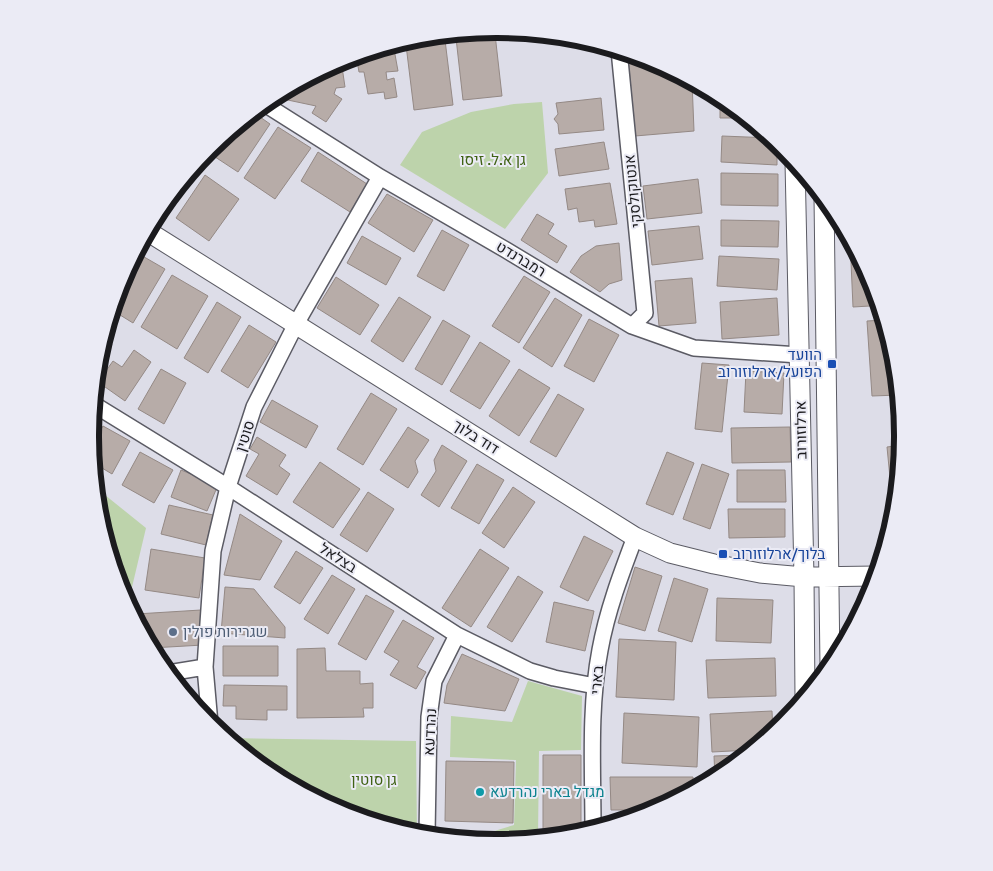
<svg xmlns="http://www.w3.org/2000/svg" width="993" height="871" font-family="Signika,Heebo,sans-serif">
<rect width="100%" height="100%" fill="#dddde8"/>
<path fill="#bdd3ab" d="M542,102L548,173L505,229L400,165L422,132L471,112L514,104Z
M105,495L146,528L128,604C113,577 99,527 96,496Z
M528,681L582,696L581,750L539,751L538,838L497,842L468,839L514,825L516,760L450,757L451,716L512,722Z
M228,738L416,741L417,834L341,811L270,774Z"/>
<path fill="#b7aca8" stroke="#948985" d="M495,34L502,96L463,100L456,38Z
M445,40L453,105L414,110L406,45Z
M394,49L398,71L386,72L387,80L394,78L397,97L385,99L384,92L368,94L364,72H359L356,55Z
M635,54L652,60L692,81L694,131L635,136L628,55Z
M341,60L345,87L336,88L334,94L342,99L326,122L312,113L316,106L283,99L286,89Z
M720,96L723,97L748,118H720Z
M601,98L604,130L559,134L558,124L554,119L558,114L556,103Z
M253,112L270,124L238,172L206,151Z
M278,127L311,148L275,199L244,178Z
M722,136L772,138L777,142V165L721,162Z
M604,142L609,169L559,176L555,149Z
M318,152L367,184L350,212L301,181Z
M194,166L197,169L168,211L161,206Z
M721,173L778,174V206L721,205Z
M205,175L239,199L209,241L176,218Z
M698,179L702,213L647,219L643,186Z
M610,183L617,224L595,227L594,220L579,222L577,208L568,210L565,189Z
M387,194L433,220L414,252L368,223Z
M537,214L554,224L548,234L567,246L557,263L521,240Z
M721,220L779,221L778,247L721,246Z
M699,226L703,259L652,265L648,231Z
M442,230L469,245L444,291L417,276Z
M362,236L401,258L386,285L347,263Z
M850,239L869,274L870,306L853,307Z
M619,243L622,280L609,284L600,292L570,272L581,256L596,246Z
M139,254L165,269L133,323L112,310L118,289Z
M719,256L779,259L777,290L717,286Z
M172,275L208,296L177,349L141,327Z
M524,276L550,292L519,343L492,326Z
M336,277L379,305L360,335L317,308Z
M692,278L696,323L659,326L655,281Z
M399,297L431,317L403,362L371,341Z
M555,298L582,315L552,367L523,348Z
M777,298L779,335L722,339L720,302Z
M217,302L241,317L208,373L184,358Z
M589,319L619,335L594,382L564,366Z
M443,320L470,336L442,385L415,369Z
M884,320L895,356L899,395L872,396L867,321Z
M249,325L276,342L248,388L221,371Z
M103,338L112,344L96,368L98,356Z
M480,342L510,361L480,409L450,391Z
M134,350L151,362L125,401L98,382L113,361L122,367Z
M702,363L729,365L722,432L695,429Z
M161,369L186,383L164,424L138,409Z
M519,369L550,388L519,436L489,416Z
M746,371L784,373L782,414L744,412Z
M371,393L397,409L363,465L337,449Z
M558,394L584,409L556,457L530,442Z
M272,400L318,426L306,448L260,422Z
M103,426L130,441L112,474L92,462L91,447Z
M408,427L429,440L415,461L418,472L408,488L380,470Z
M790,427L791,462L732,463L731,428Z
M257,437L286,455L279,466L290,474L277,495L246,476L259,454L250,449Z
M442,445L467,461L439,507L421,495L436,471L434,460Z
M902,445L895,515L894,519L887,447Z
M140,452L173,470L154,503L122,485Z
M667,452L694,463L673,515L646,504Z
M320,462L360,489L333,528L293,502Z
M477,464L504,480L479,524L451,508Z
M702,464L729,474L710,529L683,519Z
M181,470L218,485L207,511L171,497Z
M737,470H785L786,502H737Z
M513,487L535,502L504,548L482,533Z
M368,492L394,509L367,552L340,535Z
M169,505L213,515L206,545L161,534Z
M728,509H785V537L729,538Z
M240,514L282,541L260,580L224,575Z
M584,536L613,551L588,601L560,587Z
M151,549L205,558L199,598L145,590Z
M480,549L509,568L471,627L442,608Z
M296,551L323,568L300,604L274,587Z
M635,567L662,576L645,631L618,623Z
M332,575L355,589L328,634L304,619Z
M518,576L543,592L512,642L487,627Z
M674,578L708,589L692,642L658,631Z
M225,587L254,589L285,627V638L221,633Z
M366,595L394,611L366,660L338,644Z
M717,598L773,600L771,643L716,641Z
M554,602L594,611L585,651L546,642Z
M201,610L203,645L151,648L136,620V614Z
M403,620L434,638L417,667L426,672L416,689L390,675L399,661L384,652Z
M619,639L676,642L674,700L616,697Z
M223,646H278V676H223Z
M325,648L326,671H360V684L373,683V708H363L364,717L297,718V649Z
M462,654L519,679L505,711L444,703L447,685Z
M775,658L776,696L708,698L706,660Z
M224,685L287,686V710H267V720L236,719V706H223Z
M772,711L773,732L751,750L712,752L710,714Z
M624,713L699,717L697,767L622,763Z
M543,755H581V833L543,838Z
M745,755L722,774L715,778L714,756Z
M446,761L514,762L513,823L445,821Z
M610,777H693V790L654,810H611Z"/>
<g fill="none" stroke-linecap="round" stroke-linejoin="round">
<defs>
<path id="minor" d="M619,50L645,313L632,326
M263,103L380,177L506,250L632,326L694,348L799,355
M93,404L228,487L457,635L530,671L554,678L595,686
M168,673L205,667
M210,724L205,667L213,551L228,487L254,407L296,324L380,177
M593,829C593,770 589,708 600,650C607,611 621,574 635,537
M427,835L429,717L434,681L457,635"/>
<path id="tertiary" d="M795,162L804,577L805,698
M824,197L830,667
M147,231L635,537L670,553L714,564L760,573L804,577L877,576"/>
</defs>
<use href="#minor" stroke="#5b5b64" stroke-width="18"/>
<use href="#tertiary" stroke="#5b5b64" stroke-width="21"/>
<use href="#minor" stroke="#fff" stroke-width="15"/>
<use href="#tertiary" stroke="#fff" stroke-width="19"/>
</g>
<g fill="#1a4fb4" stroke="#ebebf5" stroke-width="2">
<rect x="827" y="359" width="10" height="10" rx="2.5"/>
<rect x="718" y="549" width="10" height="10" rx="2.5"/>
</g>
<circle fill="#5c6f8a" stroke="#ebebf5" stroke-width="2" cx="173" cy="632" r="5"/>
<circle fill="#0f9aa8" stroke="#ebebf5" stroke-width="2" cx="480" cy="792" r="5"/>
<g text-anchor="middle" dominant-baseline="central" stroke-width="4" stroke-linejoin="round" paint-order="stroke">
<g font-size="15" fill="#3f6214" stroke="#ebebf5">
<text x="493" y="160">גן א.ל. זיסו</text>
<text x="374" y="780">גן סוטין</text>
</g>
<g font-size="15" fill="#1b1b1e" stroke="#ebebf5">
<text transform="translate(633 191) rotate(-96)">אנטוקולסקי</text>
<text transform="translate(521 259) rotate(31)">רמברנדט</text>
<text transform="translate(801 430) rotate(-91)">ארלוזורוב</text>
<text transform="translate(245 436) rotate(-72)">סוטין</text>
<text transform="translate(476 437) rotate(32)">דוד בלוך</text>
<text transform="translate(338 558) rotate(33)">בצלאל</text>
<text transform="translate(597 680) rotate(-85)">בארי</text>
<text transform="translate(430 732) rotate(-87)">נהרדעא</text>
</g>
<g font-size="15" fill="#164399" stroke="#ebebf5" text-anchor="end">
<text x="822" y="355">הוועד<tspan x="822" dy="17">הפועל/ארלוזורוב</tspan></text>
<text x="733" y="554" text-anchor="start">בלוך/ארלוזורוב</text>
</g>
<g font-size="15" fill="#4e5e75" stroke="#ebebf5" text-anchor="start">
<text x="183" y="632">שגרירות פולין</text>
</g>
<g font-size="15" fill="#0d838f" stroke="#ebebf5" text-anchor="start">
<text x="490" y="792">מגדל בארי נהרדעא</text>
</g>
</g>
<path d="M0 0H993V871H0ZM496 38H497A397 397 0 0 1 894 435V437A397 397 0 0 1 497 834H496A397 397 0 0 1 99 437V435A397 397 0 0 1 496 38Z" fill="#ebebf5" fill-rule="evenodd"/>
<path fill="none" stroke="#1b1b1e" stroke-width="6" d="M496 38H497A397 397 0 0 1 894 435V437A397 397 0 0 1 497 834H496A397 397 0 0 1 99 437V435A397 397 0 0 1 496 38Z"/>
</svg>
